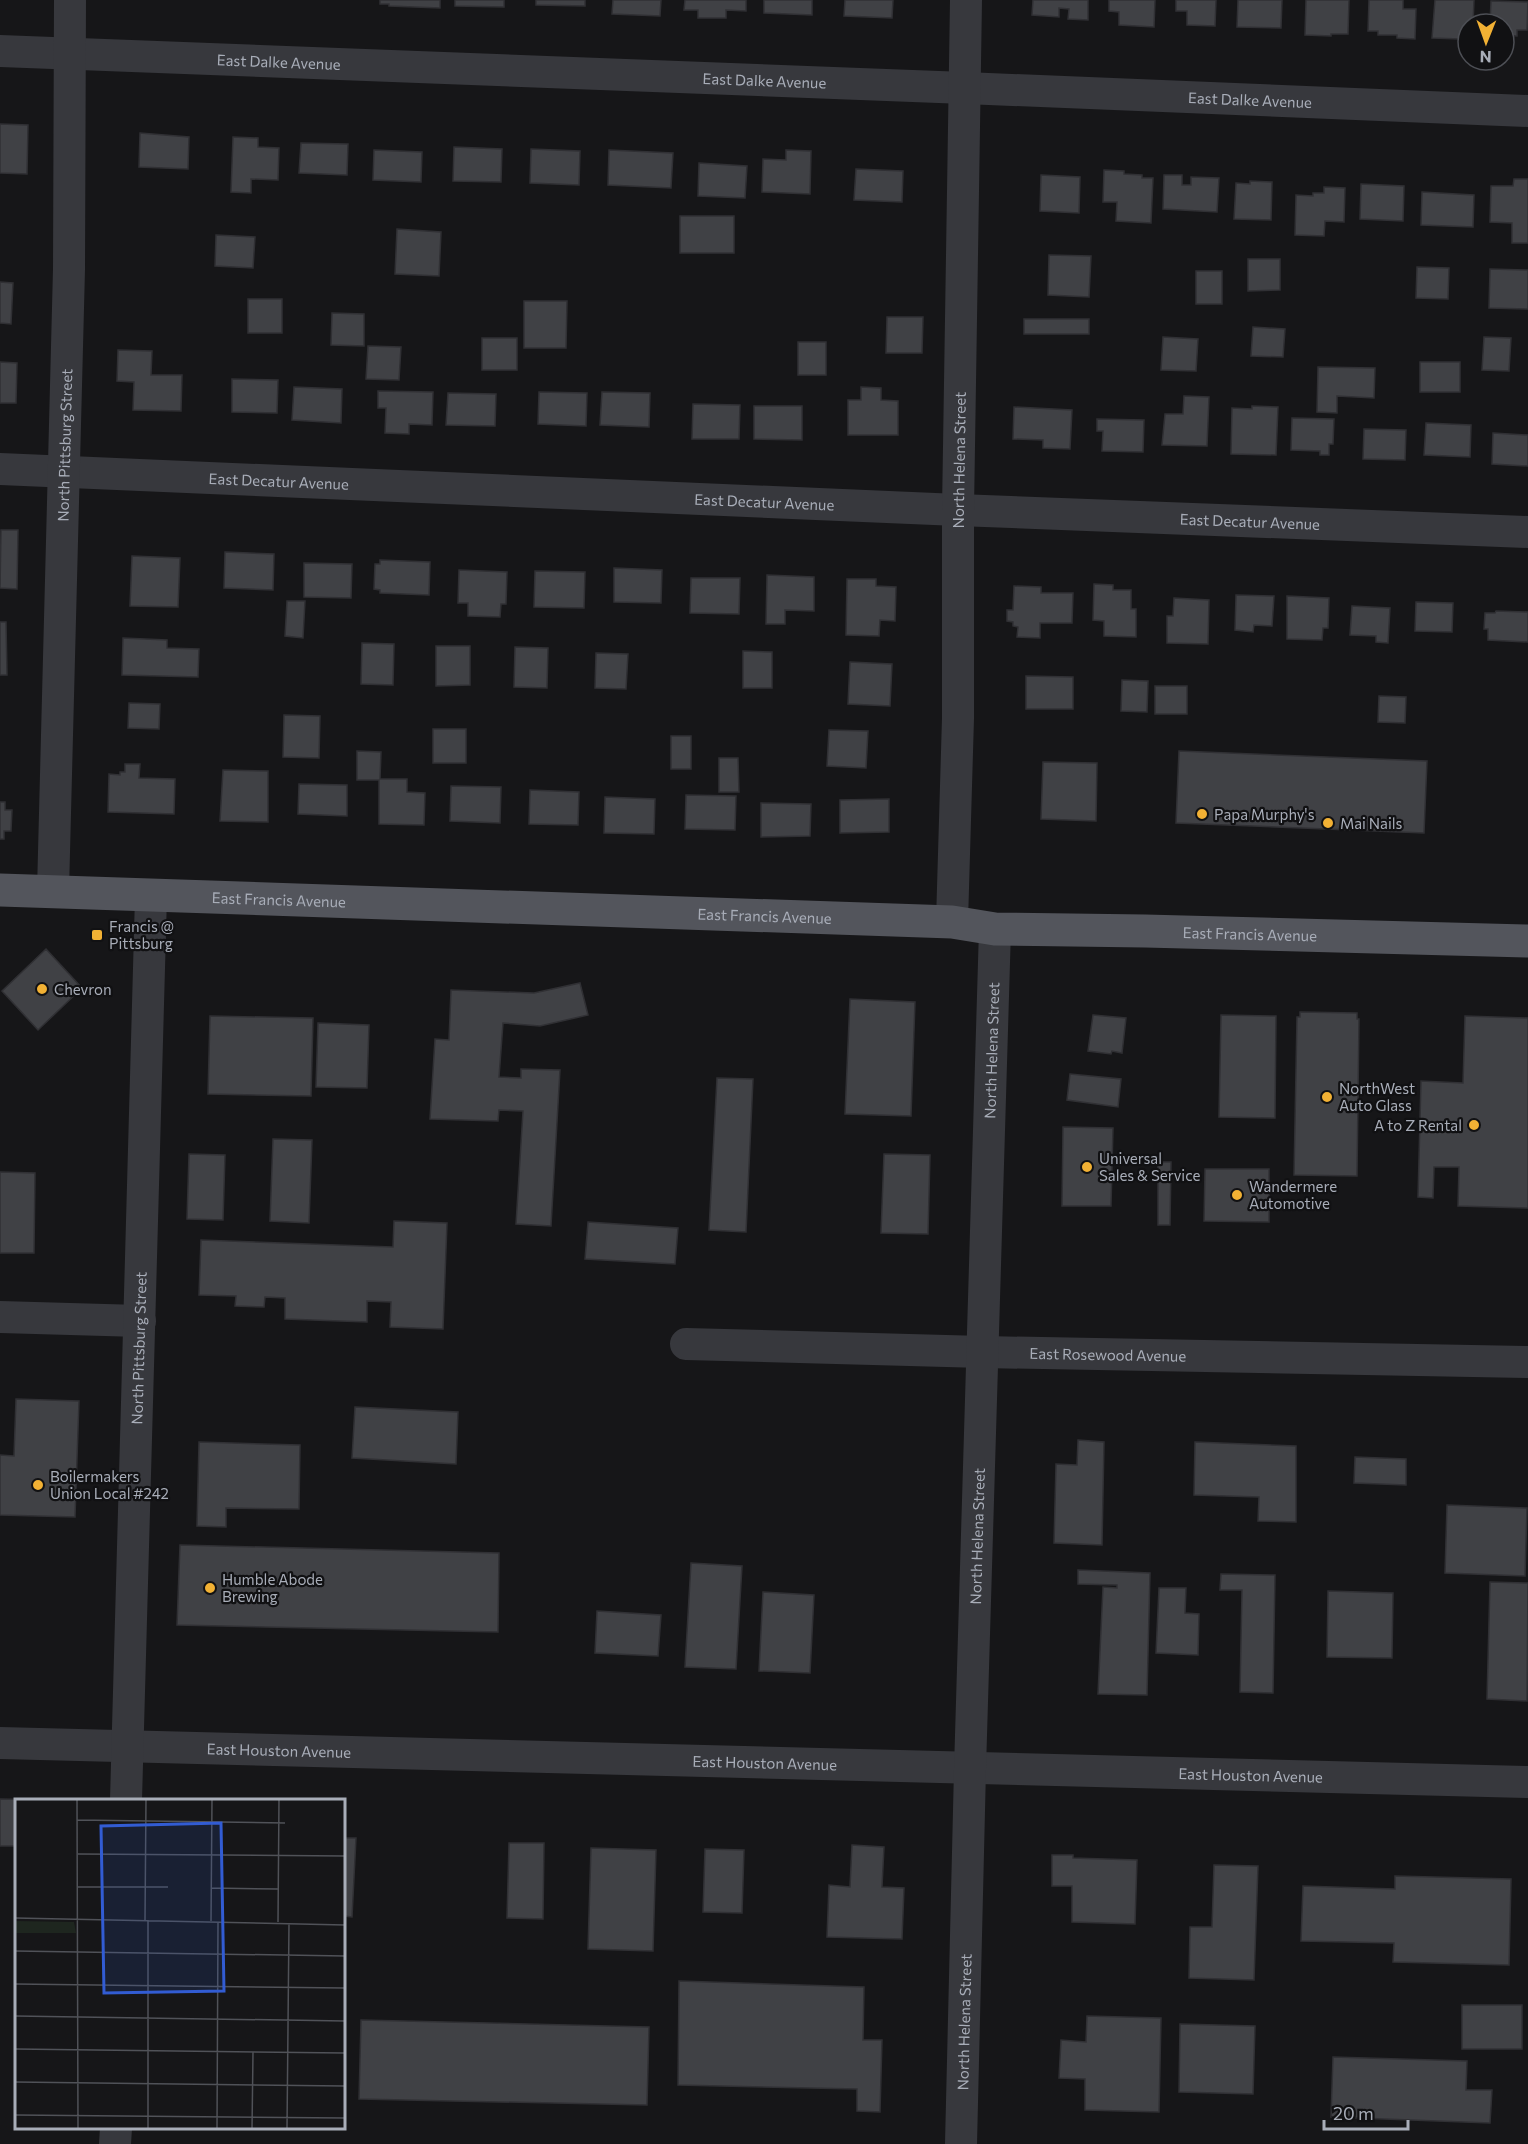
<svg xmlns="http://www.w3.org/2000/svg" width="1528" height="2144" font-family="Commissioner,sans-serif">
<rect width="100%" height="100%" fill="#161618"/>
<path fill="#404145" stroke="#303034" stroke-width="1.5" d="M380,0H440V8L389,6V4H380Z
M455,0H504V7L455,6Z
M536,0H585V6L536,5Z
M613,0H661L660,16L612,14Z
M685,0H746V11L726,10V18H698V10H684Z
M764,0H812V15L764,13Z
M845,0H893L892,18L844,16Z
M1033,0H1088V20L1068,19L1069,9L1059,8V17L1032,15Z
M1109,0H1155L1154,27L1119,25V12L1109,11Z
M1176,0H1216L1215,26L1187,25V11H1176Z
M1238,0H1282L1281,28L1237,27Z
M1306,0H1349L1348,34H1331V36L1305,35Z
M1369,0H1403V9H1416L1415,39L1397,38V35H1378V31H1368Z
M1435,0H1474L1473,24H1468V33H1460V39L1432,38Z
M1491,1L1528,2L1527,30H1517V36L1504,35V24H1490Z
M0,124L28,125L27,174L0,173Z
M140,133L189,137L188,169L139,167Z
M233,137L258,138V147L279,148L278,180L251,179V193L231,192Z
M301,143L348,144L347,175L299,173Z
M454,147L502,149L501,182L453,181Z
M531,149L580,151L579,185L530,183Z
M374,150L422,152L421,182L373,180Z
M609,150L673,153L671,188L608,185Z
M786,150L811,151L810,194L762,192L763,159L786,160Z
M699,163L747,166L745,198L698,196Z
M856,169L903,171L902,202L854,200Z
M1104,170L1124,171V174L1142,175V178H1153L1151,223L1116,221L1117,202H1103Z
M1041,175L1080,177L1079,213L1040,211Z
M1164,175H1182V185H1191V177L1219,178L1217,212L1163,209Z
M1514,179H1528V243H1512V223L1490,222L1491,186H1513Z
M1250,181L1272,182L1271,220L1234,219L1236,183L1250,184Z
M1361,184L1404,186L1403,221L1360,219Z
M1324,187L1345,188L1344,222L1325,221L1324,236L1295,235L1296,195L1313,196V193H1324Z
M1422,192L1474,195L1473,227L1421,225Z
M680,216H734V253H680Z
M397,229L441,232L439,276L395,274Z
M216,235L255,237L253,268L215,266Z
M1049,255L1091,256L1089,297L1048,295Z
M1248,259H1280V290L1248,291Z
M1417,267L1449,268L1448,299L1416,298Z
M1490,269L1528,270V309L1489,308Z
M1196,271H1222V304H1196Z
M0,282L13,283L11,324L0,323Z
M248,299H282V333H248Z
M524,301H567L566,348H524Z
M332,313L364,314V346L331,345Z
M887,317H923L922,353H886Z
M1024,319H1089V334H1024Z
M1253,327L1285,329L1283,357L1251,356Z
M1163,337L1198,339L1196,371L1161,370Z
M1484,337L1511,338L1509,371L1482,370Z
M482,338H517V370H482Z
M798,342H826V375H798Z
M368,346L401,347L399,380L366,379Z
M118,350L152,351L151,375H182L181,411L133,410L134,382L117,381Z
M0,362L17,363L16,403H0Z
M1420,362H1460V392H1420Z
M1318,367L1375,368L1374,398L1337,396V413L1317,412Z
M232,379L278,380L277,413L232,412Z
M294,387L342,389L341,423L292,420Z
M861,387L881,388V400L898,401V435H848V400H861Z
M378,391L433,392L432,425L409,424V434L385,433L386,408H378Z
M539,392L587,393L586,426L538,424Z
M602,392L650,393L649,427L600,425Z
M448,393L496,394L495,426L446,425Z
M1184,396L1209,397L1207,446L1162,445L1165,414H1183Z
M693,404L740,405L739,439H692Z
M754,406H802V440L754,439Z
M1252,406L1278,407L1276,455L1231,454L1232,408L1252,409Z
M1014,407L1072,410L1070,449L1043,448V440L1013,439Z
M1292,418L1334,419L1333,444H1329V455H1320V451L1291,450Z
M1097,419L1144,420L1143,452L1102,451L1103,431H1097Z
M1426,423L1471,425L1470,457L1424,455Z
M1364,429L1406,430L1405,460L1363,459Z
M1493,433L1528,435V466L1492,464Z
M1,530H18L17,589L0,588Z
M225,552L274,554L273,590L224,588Z
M132,556L180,558L178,607L130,606Z
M380,560L430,562L429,595L380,593V590L374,589L375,564H380Z
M304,563L352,564L351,598L304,597Z
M614,568L662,570L661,603L614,602Z
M459,570L507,572L506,604H501L500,617L468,616V603H458Z
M535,571L585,572L584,608L534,607Z
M767,575L814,577V611L785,610V624H766Z
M691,578H740L739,614L690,613Z
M847,579H876V586L896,587L895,621L880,620L879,636L846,635Z
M1094,584L1113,585V590H1131V609H1136V637L1104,636V621L1093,620Z
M1014,586L1041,587V593H1073L1072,623H1040V638L1017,637L1018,627L1013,626V622L1007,621V610H1013Z
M1236,595L1274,596L1272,626L1254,625L1253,632L1235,630Z
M1287,596L1329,598L1328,628H1323L1322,640L1287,639Z
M1174,598L1209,600L1208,644L1167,643V616H1173Z
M287,601H305L303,638L285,636Z
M1416,602L1453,603L1452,632L1415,631Z
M1352,606L1390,608L1388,643L1376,642V636L1350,635Z
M1496,611L1528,612V642L1488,640V629H1484L1485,613H1495Z
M0,622H6L7,675H0Z
M123,638L167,640V648L199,649L198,677L122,675Z
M362,643L394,644L393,685L361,684Z
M436,646H470V685L436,686Z
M515,647L548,648L547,688L514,687Z
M743,651L772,652V688H743Z
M596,653L628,654L626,689L595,688Z
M850,662L892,664L890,706L848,704Z
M1026,676L1073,677V709H1026Z
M1122,680L1148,681L1147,712L1121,711Z
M1155,686H1187V714H1155Z
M1379,696L1406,697L1405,723L1378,722Z
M129,703L160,704L159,729L128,728Z
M284,715L320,716L319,758L283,757Z
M433,729H466V763H433Z
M829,730L868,731L866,768L827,766Z
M671,736H691V769H671Z
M357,751L381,752L380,779H407V792L425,793L424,825L379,824V780H357Z
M1179,751L1427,761L1424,833L1176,823Z
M719,758H738L739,792H719Z
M1043,762L1097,763L1096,821L1041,819Z
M125,764H140L139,778L175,779L174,814L108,812L109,774L120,775V772H125Z
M223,770L268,771V822L220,821Z
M299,784L347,785V816L298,814Z
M451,786L501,787L500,823L450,821Z
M530,790L579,792L578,825L529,824Z
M686,795L736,796L735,830L685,829Z
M605,797L655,799L654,834L604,833Z
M889,799V832L840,833V800Z
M0,802H5V810H12L11,831H4V839H0Z
M761,803L811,804L810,836L761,837Z
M46,949L82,988L38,1030L2,991Z
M580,983L588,1015L540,1026L503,1023L499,1077L521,1078V1069L560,1070L551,1226L516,1224L523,1111L499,1110L498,1121L430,1119L435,1039L449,1040L451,990L534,993Z
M850,999L915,1002L911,1116L845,1114Z
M1300,1012L1357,1013V1019H1359L1357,1176L1294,1175L1297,1017H1300Z
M1093,1015L1126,1018L1122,1053L1112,1051L1111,1054L1088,1051Z
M1221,1015L1276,1016L1275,1118L1219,1117Z
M210,1016L313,1018L311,1096L208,1094Z
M1465,1016L1528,1018V1208L1458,1206L1459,1167H1434L1433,1198L1418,1197L1421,1081L1463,1083Z
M318,1023L369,1025L367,1088L316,1087Z
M1070,1074L1121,1079L1118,1107L1067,1100Z
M717,1078L753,1079L746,1232L709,1230Z
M1063,1127L1113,1128L1111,1206H1062Z
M273,1139L312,1140L309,1223L270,1221Z
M189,1154L225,1155L223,1220L187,1219Z
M884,1154L930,1155L928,1234L881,1233Z
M1158,1162H1171L1170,1225H1158Z
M1205,1169H1269V1222L1204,1221Z
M0,1172L35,1173L34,1253H0Z
M394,1221L447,1223L443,1329L390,1327L391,1302L367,1301V1322L285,1319V1298L265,1297L264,1307L235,1306L236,1296L199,1295L201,1240L393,1247Z
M588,1222L678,1228L675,1264L585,1259Z
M16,1399L79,1401L75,1517L0,1515V1455L14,1456Z
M355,1407L458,1412L456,1464L352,1458Z
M1078,1440L1104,1442L1102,1545L1054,1543L1056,1464L1077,1465Z
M199,1442L300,1445L299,1509L226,1508V1527L197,1526Z
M1195,1442L1296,1446V1522L1258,1521L1259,1497L1194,1495Z
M1355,1457L1406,1459V1485L1354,1483Z
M1447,1505L1527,1508L1525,1576L1445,1573Z
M180,1545L499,1553L498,1632L177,1625Z
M691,1563L742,1566L736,1669L685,1667Z
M1078,1570L1150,1573L1147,1695L1098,1694L1103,1587L1117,1588V1585L1078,1584Z
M1221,1574L1275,1575L1273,1693L1240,1692L1242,1590H1220Z
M1490,1582L1528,1583L1527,1701L1487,1699Z
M1159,1588H1186L1185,1613L1199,1614L1198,1655L1156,1653Z
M1328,1591L1393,1593L1392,1658L1327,1657Z
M763,1592L814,1595L810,1673L759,1671Z
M597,1611L661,1615L658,1656L595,1653Z
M0,1799L49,1800H16V1846H0Z
M344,1838H356L352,1917L344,1916Z
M509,1843H544L543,1919L507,1918Z
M852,1845L884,1847L882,1887L904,1888L902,1939L827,1937L829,1885L850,1887Z
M591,1848L656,1850L653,1951L588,1949Z
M705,1849L744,1850L742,1913L703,1912Z
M1052,1855H1073V1858L1137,1860L1135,1924L1072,1922V1886H1052Z
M1214,1865L1258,1866L1254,1980L1189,1978L1190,1927H1212Z
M1395,1876L1511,1879L1509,1965L1393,1962L1394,1943L1301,1941L1303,1886L1395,1889Z
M679,1981L864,1987L863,2040H882L880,2112L857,2111V2089L678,2085Z
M1462,2005H1522V2049H1462Z
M1087,2016L1161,2018L1159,2112L1085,2110V2079L1059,2078L1061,2040L1086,2042Z
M361,2020L649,2027L647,2105L359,2099Z
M1180,2024L1255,2026L1253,2094L1179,2092Z
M1333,2057L1467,2061L1466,2090H1492L1490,2123L1331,2117Z"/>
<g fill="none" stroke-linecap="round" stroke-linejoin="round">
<g stroke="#37383d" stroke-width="32">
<path id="s1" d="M0,51L965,88L1528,111"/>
<path id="s2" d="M0,469L958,510L1528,532"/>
<path id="s3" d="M53,891L69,269L70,0"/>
<path id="s4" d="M952,922L958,718V510L966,0"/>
<path d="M0,1317L140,1321"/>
<path id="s5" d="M686,1344L983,1352L1528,1362"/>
<path id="s6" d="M0,1743L1528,1782"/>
<path id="s7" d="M126,1800L151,896"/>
<path d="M115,2144L116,2128"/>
<path id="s8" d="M961,2144L970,1769L995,929"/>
</g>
<path stroke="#53555c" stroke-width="33" id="s9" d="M0,890L952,922L995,929L1145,931L1528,941"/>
</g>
<g fill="#f2b134" stroke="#111113" stroke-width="2">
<circle cx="1202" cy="814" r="6"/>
<circle cx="1328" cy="823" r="6"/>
<rect x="91" y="929" width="12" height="12" rx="3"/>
<circle cx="42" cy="989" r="6"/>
<circle cx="1327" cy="1097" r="6"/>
<circle cx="1474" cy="1125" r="6"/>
<circle cx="1087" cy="1167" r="6"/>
<circle cx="1237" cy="1195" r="6"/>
<circle cx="38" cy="1485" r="6"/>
<circle cx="210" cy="1588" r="6"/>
</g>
<g text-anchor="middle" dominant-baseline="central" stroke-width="4.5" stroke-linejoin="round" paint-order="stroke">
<g font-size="15" fill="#a8adb8" stroke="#111113">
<text stroke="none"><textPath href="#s1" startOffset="279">East Dalke Avenue</textPath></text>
<text stroke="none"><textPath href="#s1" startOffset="765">East Dalke Avenue</textPath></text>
<text stroke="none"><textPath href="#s1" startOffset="1251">East Dalke Avenue</textPath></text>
<text stroke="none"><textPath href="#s3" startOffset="446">North Pittsburg Street</textPath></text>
<text stroke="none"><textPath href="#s4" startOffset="462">North Helena Street</textPath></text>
<text stroke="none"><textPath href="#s2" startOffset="279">East Decatur Avenue</textPath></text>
<text stroke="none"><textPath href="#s2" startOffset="765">East Decatur Avenue</textPath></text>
<text stroke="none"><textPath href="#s2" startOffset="1251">East Decatur Avenue</textPath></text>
<text stroke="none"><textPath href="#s9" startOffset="279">East Francis Avenue</textPath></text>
<text stroke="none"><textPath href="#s9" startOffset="765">East Francis Avenue</textPath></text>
<text stroke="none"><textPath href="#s9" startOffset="1251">East Francis Avenue</textPath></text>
<text stroke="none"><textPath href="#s8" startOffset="1094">North Helena Street</textPath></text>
<text stroke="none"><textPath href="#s7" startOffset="452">North Pittsburg Street</textPath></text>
<text stroke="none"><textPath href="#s5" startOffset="422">East Rosewood Avenue</textPath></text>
<text stroke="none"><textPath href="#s8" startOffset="608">North Helena Street</textPath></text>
<text stroke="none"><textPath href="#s6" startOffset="279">East Houston Avenue</textPath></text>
<text stroke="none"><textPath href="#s6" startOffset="765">East Houston Avenue</textPath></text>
<text stroke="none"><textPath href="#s6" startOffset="1251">East Houston Avenue</textPath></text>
<text stroke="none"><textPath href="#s8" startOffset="122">North Helena Street</textPath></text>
</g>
<g font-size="15" fill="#a8adb8" stroke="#111113" text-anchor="start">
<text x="1214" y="814">Papa Murphy's</text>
<text x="1340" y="823">Mai Nails</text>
<text x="109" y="926">Francis @<tspan x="109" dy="17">Pittsburg</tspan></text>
<text x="54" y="989">Chevron</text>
<text x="1339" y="1088">NorthWest<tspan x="1339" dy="17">Auto Glass</tspan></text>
<text x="1462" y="1125" text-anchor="end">A to Z Rental</text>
<text x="1099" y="1158">Universal<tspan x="1099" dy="17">Sales &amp; Service</tspan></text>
<text x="1249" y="1186">Wandermere<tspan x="1249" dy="17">Automotive</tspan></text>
<text x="50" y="1476">Boilermakers<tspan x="50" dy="17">Union Local #242</tspan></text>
<text x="222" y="1579">Humble Abode<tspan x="222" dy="17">Brewing</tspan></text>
</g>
</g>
<g transform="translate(15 1799)">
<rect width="330" height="330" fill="#161618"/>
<path d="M0,122L59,123L61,134H0Z" fill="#1e261f"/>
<path fill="none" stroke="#505258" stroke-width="1.5" d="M62,0L63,330M62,21L270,24M63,55L330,57M63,88H153M196,89L263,90M0,119L330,126M130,121L131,0M196,122L197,0M263,123L264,0M0,152L330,157M0,185L330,189M0,217L330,222M0,250L330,254M0,283L330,287M0,316L330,319M133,330V121M202,330L203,124M237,330L238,253M272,330L274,124"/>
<path fill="#325cd3" fill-opacity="0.15" stroke="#325cd3" stroke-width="3" d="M206,24L209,192L89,194L86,27Z"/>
<rect width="330" height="330" fill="none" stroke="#a8adb8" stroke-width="3"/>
</g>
<g transform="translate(1486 42) rotate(181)"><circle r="28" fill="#111113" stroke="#4d4f55" stroke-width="1.5"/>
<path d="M0-4.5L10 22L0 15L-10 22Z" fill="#f2b134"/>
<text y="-9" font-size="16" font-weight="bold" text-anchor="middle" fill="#a8adb8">N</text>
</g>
<path d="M1324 2120v9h84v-9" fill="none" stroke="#a8adb8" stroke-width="3"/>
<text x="1333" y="2120" font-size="18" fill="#a8adb8" stroke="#111113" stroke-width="4.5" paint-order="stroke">20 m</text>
</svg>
